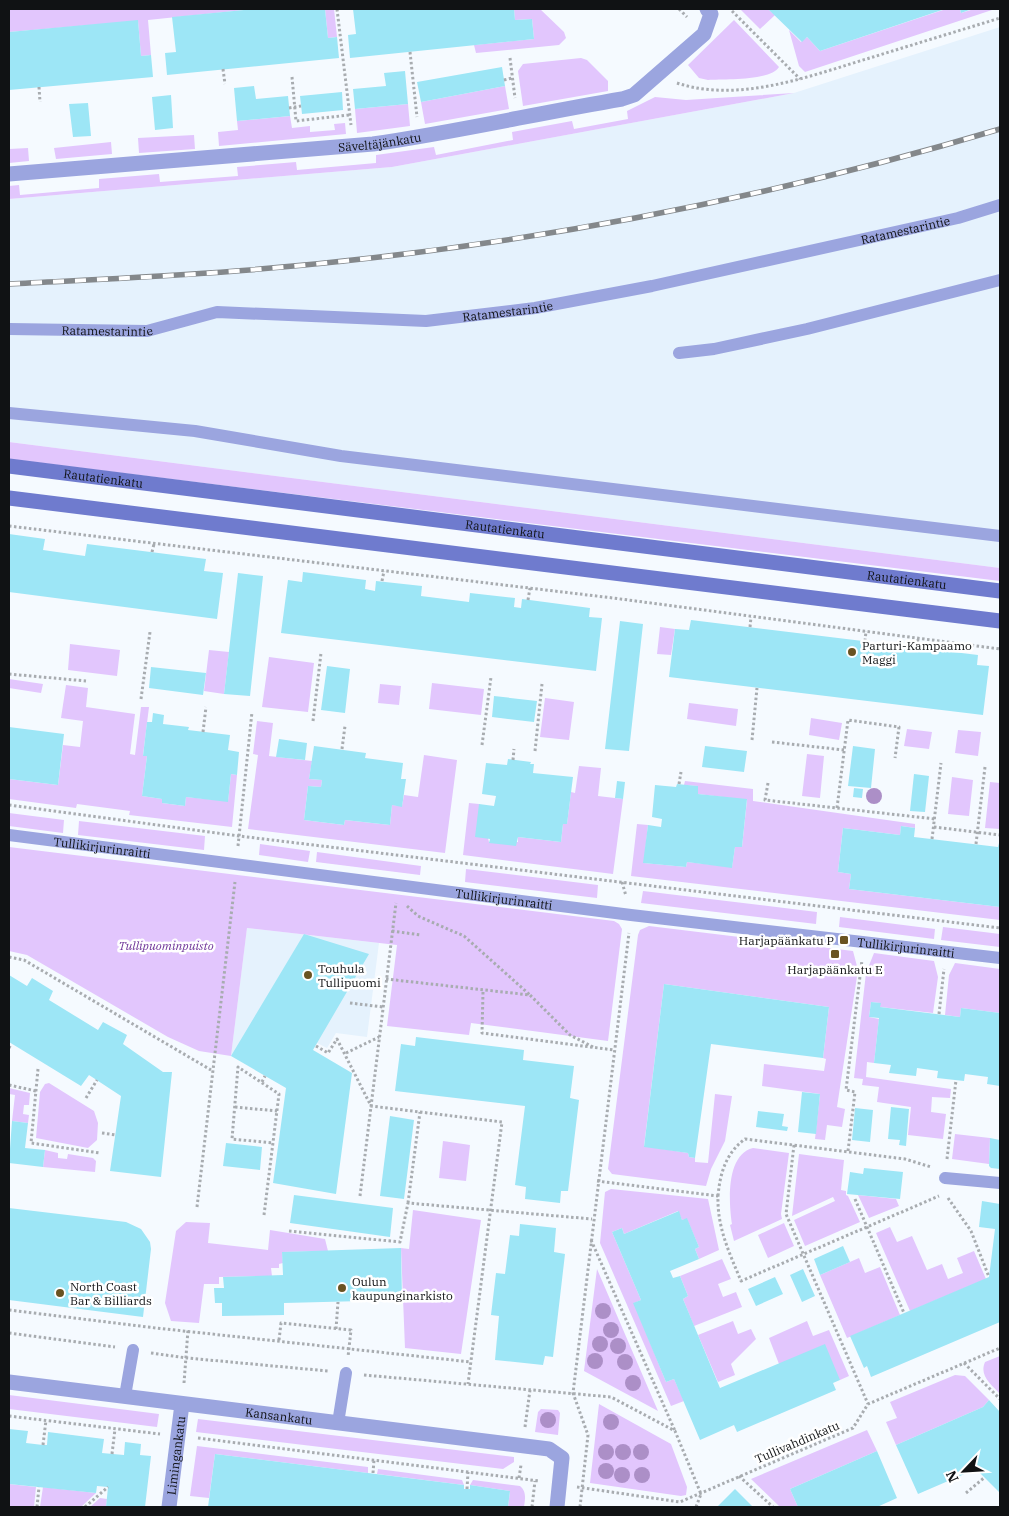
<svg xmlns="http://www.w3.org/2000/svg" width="1009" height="1516" font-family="'IBM Plex Serif',serif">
<rect width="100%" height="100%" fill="#f5faff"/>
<path fill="#e5f2fd" d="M1000,27V568L9,442V199L392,167L794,93Z
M247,928L379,943L367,1037L336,1033L327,1048L317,1043L231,1056Z"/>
<path fill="#e2c6fd" d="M9,9H254L148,20L151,55L141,56L138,21L9,32Z
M325,9H334L337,37L328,38Z
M514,9H540L564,32L566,38L559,45L476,53L474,45L534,39L532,19L515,20Z
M740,9H768L775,15L760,29Z
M946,9H960L961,13L974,9H995L805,72L799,66L789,30L801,42L807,37L820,51Z
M734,20L779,67C771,81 724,79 708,80L699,78L688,65Z
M581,58L587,60L608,81V91L523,106L518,71L523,64Z
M505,86L509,109L425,124L421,102Z
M794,93L392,167L9,199V186L19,185L20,195L99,188V179L159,174L160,182L238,176L237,167L296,162L297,170L376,163V155L434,147L436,155L513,140L512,132L572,121L574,129L628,119L627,111L655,97L686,100Z
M408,104L410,126L357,133L355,109Z
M290,116L292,128L310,126V132L335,130L334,124L345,123L346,134L219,146L218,132L238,130L237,121Z
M194,135L195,149L139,153L138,138Z
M111,142L112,154L56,159L54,148Z
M28,148L29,161L9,163V149Z
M9,442L1000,568V581L9,459Z
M660,627L675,629L671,655L657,654Z
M70,644L120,650L117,676L68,670Z
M209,650L229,652L224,694L204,691Z
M269,657L314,663L308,712L262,707Z
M9,679L43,684L41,693L9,688Z
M432,683L484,689L481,715L429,709Z
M380,684L401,686L399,705L378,703Z
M66,685L88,688L86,707L135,714L130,754L135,755L141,707H149L143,755L147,756L142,796L162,799V803L185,806L186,797L228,801L231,774L237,775L232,827L129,815L130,811L77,804L76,808L9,799V779L58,785L63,745L80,747L83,721L61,718Z
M545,698L574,702L569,740L540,737Z
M689,703L738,709L736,726L687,719Z
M811,718L842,723L839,740L809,735Z
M257,721L273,723L269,756L312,761L309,779L322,780L321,787L308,786L304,820L344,825L345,820L390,825L392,805L402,806L404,795L418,797L424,755L457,760L445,853L248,829L258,755L253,754Z
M907,729L932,732L929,749L904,746Z
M958,730L981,732L978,756L955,753Z
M807,754L824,756L820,798L802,796Z
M579,766L601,768L598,796L623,799L613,874L463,855L469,803L479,804L489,842H518V837L561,842L563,824H567L571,792L575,793Z
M952,777L973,780L969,816L948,814Z
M685,781L753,789V801L915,824V828L901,826L900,835L843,828L838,872L851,874L849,889L1000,907V920L631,876L637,824L648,825L644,863L686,867L687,862L732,867L735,847H742L747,800L698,794V786L684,785Z
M990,782L1000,783V829L985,828Z
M9,813L64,820L63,833L9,826Z
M79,821L205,836L204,850L78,835Z
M260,844L310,851L308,862L259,855Z
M9,847L614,921L619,924L622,929L608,1041L471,1023L469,1035L387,1026L397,945L247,928L231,1056L199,1051L168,1037L27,955L9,951Z
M317,852L421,866L420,875L316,862Z
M466,869L598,885L597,898L465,882Z
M643,891L817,912L816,924L641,903Z
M840,917L935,929L934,939L839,927Z
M649,926L853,951L858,970L837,1107L845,1109L842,1127L827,1125L825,1140L815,1139L820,1094L762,1086L764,1064L824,1071L826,1059L823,1058L829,1007L664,984L644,1146L688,1153L689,1157L695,1158V1162L708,1163L715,1094L732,1096L725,1141L711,1169L706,1186L612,1174L608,1169L638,935L640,930Z
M943,927L1000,934V947L941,940Z
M874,953L934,961L938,977L933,1013L880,1007V1003L871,1002L869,1017L879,1019L874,1063L867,1062L866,1077L951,1089L950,1098L932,1097L931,1112L946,1114L943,1139L908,1135L911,1107L877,1102L879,1087L862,1085L863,1079L854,1078L866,973Z
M955,963L1000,969V1013L961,1008L960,1017L945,1015L949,975Z
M49,1083L94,1111L98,1123L97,1140L88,1148L36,1138L40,1092L45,1084Z
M9,1088L30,1093L29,1105H24L23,1114L29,1115L28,1123L12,1121L15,1095L9,1094Z
M955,1134L990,1138L989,1164L952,1159Z
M443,1141L470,1145L466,1181L439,1178Z
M753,1148L789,1153L781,1214L782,1219L734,1241L730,1225L732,1224C729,1205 725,1155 753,1148Z
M45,1150L58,1153V1158L67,1159L68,1154L93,1158L96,1161L95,1172L43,1167Z
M799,1154L844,1160L841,1190L846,1191V1195L848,1196L860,1222L805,1246L794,1220L835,1201L833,1197L792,1216Z
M611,1189L708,1199L719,1250L699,1259L695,1249L699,1247L687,1219L682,1220L678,1211L624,1234L622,1228L612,1232L641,1300L634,1303L666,1382L674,1379L684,1401L671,1406L600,1243L605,1192Z
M858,1195L896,1199L899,1206L869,1218Z
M413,1210L481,1220L461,1354L405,1348L401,1248L409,1249Z
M186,1222L210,1223L208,1243L268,1250L270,1230L325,1239L328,1251L282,1252L283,1263L279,1264V1268H271L272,1276L219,1277V1284H204L199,1323L171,1321L165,1303L176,1231Z
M784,1223L794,1246L768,1258L758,1235Z
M890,1227L897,1242L912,1236L927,1270L942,1264L948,1279L963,1273L957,1258L974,1251L986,1279L910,1311L876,1233Z
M859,1258L865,1273L880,1267L900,1315L847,1338L820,1275Z
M722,1259L731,1279L718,1284L723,1297L736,1292L742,1307L694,1326L683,1299L688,1296L680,1276Z
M597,1269L658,1411L584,1371Z
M733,1321L738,1334L751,1329L756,1339L731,1364L735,1375L718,1382L698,1335Z
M807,1321L813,1336L829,1330L849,1376L840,1380L779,1364L769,1338Z
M1000,1356V1394C991,1384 979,1376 985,1362Z
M955,1375L965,1376L989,1400L983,1407L896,1445L886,1422L897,1418L890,1402Z
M9,1395L159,1414L157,1427L9,1409Z
M599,1404L671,1444L687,1487L686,1495L681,1496L590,1483Z
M541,1409L558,1410L560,1413L558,1435L535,1432L538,1412Z
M198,1419L514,1457V1462L503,1469L196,1432Z
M867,1430L877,1451L790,1489L798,1507H780L751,1479Z
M197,1446L368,1467V1473L215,1454L209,1498L190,1496Z
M378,1469L462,1480L464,1485L377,1474Z
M473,1480L520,1486C527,1492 525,1499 524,1507H508L510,1491L470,1485Z
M9,1484L36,1487L34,1507H9Z
M43,1487L96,1493L81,1507H40Z
M100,1498L107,1499L106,1507H90Z"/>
<path fill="#9de6f6" d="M254,9H325L328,38L337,37L339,58L167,75L165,53L176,52L172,17Z
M353,9H514L515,20L532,19L534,39L350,58L348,35L356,34Z
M768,9H945L820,51L807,37L802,42Z
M960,9H972L961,13Z
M138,20L141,56L151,55L153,77L9,90V32Z
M502,67L505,86L421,102L417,82Z
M405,71L408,104L355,109L353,89L386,86L384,73Z
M254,86L256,99L288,96L290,116L237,121L234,88Z
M342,92L343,110L302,114L300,96Z
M171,95L173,128L155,130L152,97Z
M88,103L91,136L73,137L69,104Z
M9,534L45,539L43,550L85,556L87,544L206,559L204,571L223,573L217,619L9,592Z
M303,572L366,580L365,589L375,591L376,581L422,586L421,596L469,602L470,593L515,598L514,607L521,608L522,599L590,608L589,617L602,618L596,671L281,633L288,580L302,582Z
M238,573L263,576L250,696L224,694Z
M691,620L978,655L977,665L989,666L983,715L669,677L675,629L689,630Z
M620,621L643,624L629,751L605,749Z
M327,666L350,669L345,713L321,710Z
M151,667L206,673L203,695L149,688Z
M494,696L537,701L534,722L492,717Z
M153,713L164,715L163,724L189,727L188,730L230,735L228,750L239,752L237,775L231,774L228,802L186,797L185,806L162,803V799L142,796L147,756H143L147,722H152Z
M9,727L64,734L58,785L9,779Z
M279,739L307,743L305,760L276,757Z
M314,746L366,753L365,758L403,763L401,779H406L402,807L392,805L390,825L345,820L344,825L304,820L308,786L321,787L322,780L309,779Z
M705,746L747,751L744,772L702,767Z
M853,746L875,749L871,788L848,786Z
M508,759L531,762L530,764H534L533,773L573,777L567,824H563L561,842L518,837L516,846L489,843L490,839L475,837L479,804L494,806L496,796L482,794L486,763L507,765Z
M914,774L929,776L925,812L910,811Z
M617,781L625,782L623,799L615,798Z
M677,784L698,786V794L747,799L742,847H735L732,868L687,862L686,867L643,863L648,825L661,827L662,819L652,817L655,785L676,787Z
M854,788L863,789L862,798L853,797Z
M901,826L915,828L914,837L998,847L1000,839V907L849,889L851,874L838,872L843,828L900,835Z
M304,934L369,954L313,1050L352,1073L336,1194L273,1183L286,1088L231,1056Z
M9,975L27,986L32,978L53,991L49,1000L98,1030L103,1022L127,1035L123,1044L163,1072H172L161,1177L110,1171L121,1096L89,1075L81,1086L9,1042Z
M664,984L829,1007L823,1058L711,1044L695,1158L689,1157L688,1153L644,1147Z
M871,1002L881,1003L880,1007L960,1017L961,1008L1000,1013V1086L987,1084L988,1077L965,1074L964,1081L937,1078L938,1071L917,1068L916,1076L889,1073L891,1065L874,1063L879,1018L869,1017Z
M416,1037L524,1050L523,1060L574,1066L570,1098L579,1100L568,1191H561L560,1203L525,1199L526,1187L515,1185L525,1106L395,1091L401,1044L415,1046Z
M802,1092L820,1094L816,1134L798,1132Z
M891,1107L909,1109L906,1146L899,1145L900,1140L888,1139Z
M855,1108L873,1110L870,1142L852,1140Z
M758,1111L784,1114L782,1126L788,1127L787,1131L756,1127Z
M390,1116L414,1120L404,1199L380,1196Z
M12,1121L28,1123L25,1148L45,1150L43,1167L9,1163Z
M990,1138L1000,1140V1169L991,1168L989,1166Z
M226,1143L262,1147L260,1170L223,1166Z
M864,1168L903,1172L900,1199L847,1194L850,1172L863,1174Z
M294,1195L393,1208L390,1237L290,1223Z
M982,1201L1000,1204V1322L871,1377L867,1366L864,1368L850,1336L989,1277L995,1229L979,1227Z
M9,1208L126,1222L141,1229L150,1242L151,1249L143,1317L9,1300Z
M679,1211L682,1220L687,1218L699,1247L695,1249L699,1259L670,1271L673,1278L680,1276L688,1296L683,1299L720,1388L825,1344L840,1380L833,1383L836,1390L737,1432L734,1425L700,1440L674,1379L666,1382L633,1303L641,1300L612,1232L622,1228L624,1234Z
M520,1224L556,1228L554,1252L565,1254L553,1357L545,1356L543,1365L495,1360L499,1316L491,1315L496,1273L505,1274L510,1235L519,1236Z
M843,1246L850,1262L820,1275L814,1259Z
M401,1248L402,1300L284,1303V1315L222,1316V1303H215L214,1288H224L223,1277L283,1275L282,1252Z
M803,1269L815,1296L802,1302L790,1275Z
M775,1277L783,1294L756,1306L748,1289Z
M989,1400L1000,1412V1493L976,1469L918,1494L896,1445L983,1407Z
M9,1429L28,1431L26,1443L43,1445H47L48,1432L104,1439L102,1453L124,1455L125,1442L141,1444L140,1455L151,1456L145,1507H106L108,1487L97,1486L96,1493L9,1484Z
M877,1451L897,1498L877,1507H798L790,1489Z
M215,1454L464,1485V1489H470V1485L510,1491L508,1507H208Z
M735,1489L753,1507H717Z"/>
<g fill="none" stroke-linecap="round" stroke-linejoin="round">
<path stroke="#a8acb0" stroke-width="3" stroke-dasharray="2.5 2.5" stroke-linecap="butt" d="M337,9L351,125
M679,9L687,17
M732,11L800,79
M410,52L417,117
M510,58L515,98
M223,69L225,84
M292,77L296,121L349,115
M504,80L512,78
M677,83C740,104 812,75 873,57C915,44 958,31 1000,18
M39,87L40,102
M289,108L301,106
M9,526L613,598L1000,649
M152,552L154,544
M382,581L384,571
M528,600L530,588
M750,627L751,617
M865,641L866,631
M917,647L918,638
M9,674L86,681
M141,699L150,632
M313,721L321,653
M203,732L206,707
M752,740L757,688
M772,742L844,750
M482,745L491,677
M342,749L345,726
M535,751L542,684
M513,760L514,749
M768,783L765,800L935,819
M679,784L681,772
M9,805L239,836L1000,928
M837,808L848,720L899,727L895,758
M934,827L1000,835
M932,839L941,763
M976,844L985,767
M238,846L252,712
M622,882L626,896
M407,906L418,916L464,936L530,995
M392,931L421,935
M9,957L24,960L211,1070
M386,979L530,995L570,1035L593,1047
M483,992L482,1033L614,1050
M350,1003L383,1007
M939,1014L944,969
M316,1046L328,1053L337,1039L371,1106L502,1122L468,1384
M9,1048L11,1044
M346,1053L379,1037
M38,1069L31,1143L100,1153
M262,1082L265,1076
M9,1085L36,1091
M86,1098L97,1080
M235,1107L277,1111
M102,1133L116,1135
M794,1145L786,1214L868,1404
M848,1151L855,1092L846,1090L862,960
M947,1159L956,1080
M597,1181L718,1196C717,1227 729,1252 741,1281L939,1196
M360,1196L396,903
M718,1196C720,1173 726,1153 745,1139L905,1159L931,1167
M948,1198L971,1231L989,1277
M855,1199L904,1313
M408,1203L420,1112
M197,1207L235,882
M264,1215L279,1094L238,1067L232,1139L273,1143
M289,1231L400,1242L408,1203L592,1219
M591,1240L675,1431
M9,1310L156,1328L471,1362
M336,1329L338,1302
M9,1333L115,1347
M279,1340L281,1323L351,1330L348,1357
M151,1353L187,1358L328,1371
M964,1363L1000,1399
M364,1375L611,1397L675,1431L701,1494L696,1507
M184,1383L188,1330
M9,1416L160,1434
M525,1427L530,1390
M198,1438L539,1481
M43,1445L46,1420
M112,1454L115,1429
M373,1473L374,1460
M739,1476L773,1507
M519,1478L521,1465
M577,1487L680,1502L853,1428L868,1404L1000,1348
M467,1489L468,1472
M966,1493L985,1477
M37,1507L39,1487
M85,1507L108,1487
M532,1507L535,1481
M580,1507L588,1435L573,1393L629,933"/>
<g stroke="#9ba5df" stroke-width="12">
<path id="s1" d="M9,329L147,331L217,312L426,321L535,308L652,286L958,218L1000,205"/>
<path d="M679,353L714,349L807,329L1000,280"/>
<path d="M9,413L195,431L341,456L1000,536"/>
<path id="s2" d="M9,835L631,915L1000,958"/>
<path d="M945,1178L1000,1183"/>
<path d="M125,1396L133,1350"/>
<path d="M338,1423L346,1373"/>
</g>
<g stroke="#9ba5df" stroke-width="15">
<path id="s3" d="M9,174L373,144C456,132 539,113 622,99L634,95L704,34L711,14L707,9"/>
<path id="s4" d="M9,1382L549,1449L562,1458L557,1507"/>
<path id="s5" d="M169,1507L182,1404"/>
</g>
<g stroke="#6f7bce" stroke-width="15">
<path id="s6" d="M9,466L1000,591"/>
<path d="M9,498L1000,621"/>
</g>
<defs>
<path id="rail" d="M9,284C85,280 160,277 236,271C494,251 753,203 1000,129"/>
</defs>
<use href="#rail" stroke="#84888b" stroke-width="5.5"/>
<use href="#rail" stroke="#fff" stroke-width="4" stroke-dasharray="11" stroke-linecap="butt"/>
</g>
<g fill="#ac8fc7">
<circle cx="874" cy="796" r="8"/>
<circle cx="603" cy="1311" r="8"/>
<circle cx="611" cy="1330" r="8"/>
<circle cx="600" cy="1344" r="8"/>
<circle cx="618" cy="1346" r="8"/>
<circle cx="595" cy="1361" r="8"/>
<circle cx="625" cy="1362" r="8"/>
<circle cx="633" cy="1383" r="8"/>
<circle cx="548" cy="1420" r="8"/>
<circle cx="611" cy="1422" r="8"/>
<circle cx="606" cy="1452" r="8"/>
<circle cx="623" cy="1452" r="8"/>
<circle cx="641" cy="1452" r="8"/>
<circle cx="606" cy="1471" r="8"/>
<circle cx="622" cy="1475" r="8"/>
<circle cx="642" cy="1475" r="8"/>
</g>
<g fill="#695322" stroke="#fff" stroke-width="2">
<circle cx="852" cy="652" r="5"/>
<rect x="839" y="935" width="10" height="10" rx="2.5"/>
<rect x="830" y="949" width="10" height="10" rx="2.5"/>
<circle cx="308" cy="975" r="5"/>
<circle cx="342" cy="1288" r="5"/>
<circle cx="60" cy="1293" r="5"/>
</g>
<g text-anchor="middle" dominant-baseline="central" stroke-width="5" stroke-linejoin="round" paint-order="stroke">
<g font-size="12" fill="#101214" stroke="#fff">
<text stroke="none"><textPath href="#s3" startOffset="372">Säveltäjänkatu</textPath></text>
<text stroke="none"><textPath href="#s1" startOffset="908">Ratamestarintie</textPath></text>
<text stroke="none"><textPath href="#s1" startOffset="502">Ratamestarintie</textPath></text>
<text stroke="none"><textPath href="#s1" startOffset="98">Ratamestarintie</textPath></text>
<text stroke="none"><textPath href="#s6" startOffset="95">Rautatienkatu</textPath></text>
<text stroke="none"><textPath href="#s6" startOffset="500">Rautatienkatu</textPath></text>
<text stroke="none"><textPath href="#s6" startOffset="905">Rautatienkatu</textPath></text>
<text stroke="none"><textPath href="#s2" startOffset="94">Tullikirjurinraitti</textPath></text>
<text stroke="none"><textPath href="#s2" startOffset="499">Tullikirjurinraitti</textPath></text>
<text stroke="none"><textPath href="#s2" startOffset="904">Tullikirjurinraitti</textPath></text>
<text stroke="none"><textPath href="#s4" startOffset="272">Kansankatu</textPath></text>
<text transform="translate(797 1442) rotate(-23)">Tullivahdinkatu</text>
<text stroke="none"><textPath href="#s5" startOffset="52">Limingankatu</textPath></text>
</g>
<g font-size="12" fill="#101214" stroke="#fff" text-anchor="start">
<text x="862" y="645">Parturi-Kampaamo<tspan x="862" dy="14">Maggi</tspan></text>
<text x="834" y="940" text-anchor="end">Harjapäänkatu P</text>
<text x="318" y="968">Touhula<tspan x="318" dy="14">Tullipuomi</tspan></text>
<text x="835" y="969" text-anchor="middle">Harjapäänkatu E</text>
<text x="352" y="1281">Oulun<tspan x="352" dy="14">kaupunginarkisto</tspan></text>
<text x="70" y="1286">North Coast<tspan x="70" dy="14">Bar &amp; Billiards</tspan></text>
</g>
<g font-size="12" font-style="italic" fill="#703799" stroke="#fff">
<text x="166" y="945">Tullipuominpuisto</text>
</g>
</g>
<rect width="1009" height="1516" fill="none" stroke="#101214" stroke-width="20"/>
<g transform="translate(964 1471) rotate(245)" stroke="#ffffff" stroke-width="4" paint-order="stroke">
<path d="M0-4L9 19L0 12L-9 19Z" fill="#101214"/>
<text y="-8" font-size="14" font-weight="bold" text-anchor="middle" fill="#101214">N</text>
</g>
</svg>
